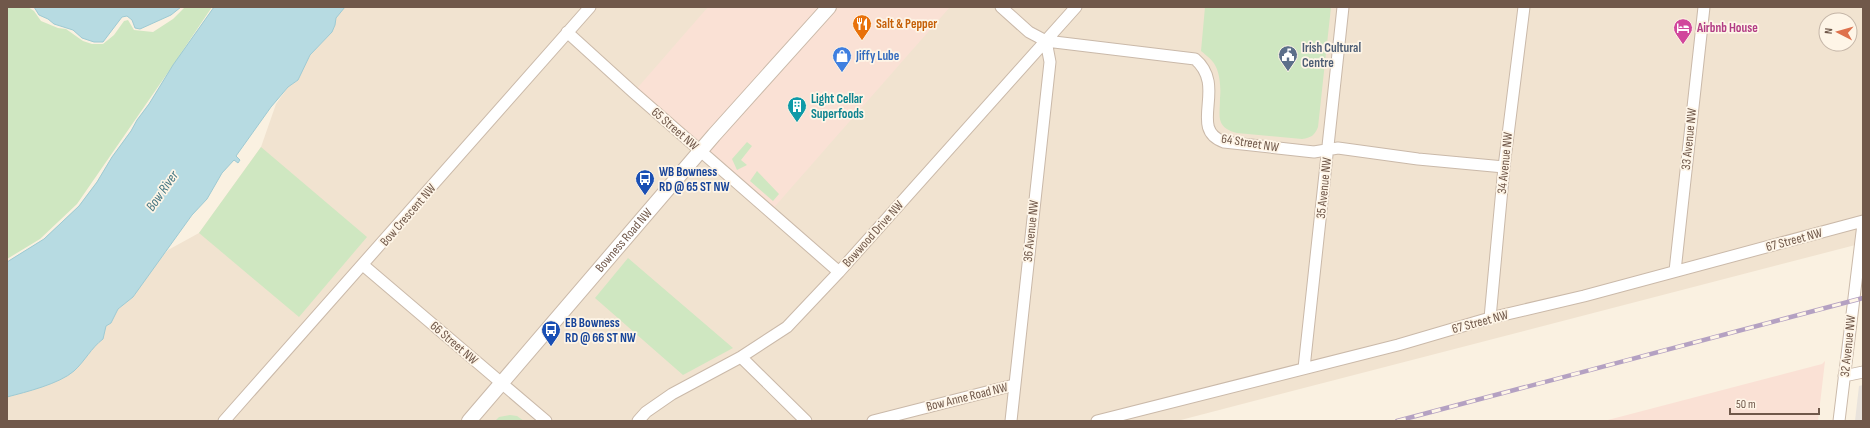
<svg xmlns="http://www.w3.org/2000/svg" width="1870" height="428" font-family="'Sofia Sans Condensed',sans-serif">
<rect width="100%" height="100%" fill="#faf1e1"/>
<path fill="#f1e3d0" fill-rule="evenodd" d="M345,7H1863V243L1177,421H7V397L57,381L73,372L95,345L103,339L106,326L111,323L118,309L133,297L155,264L168,250L199,233L261,147L276,104L288,87L298,80L310,55L332,32L335,25L336,18ZM1826,20H1850V44H1826Z"/>
<path fill="#fae1d5" d="M708,7H950L770,212L633,93Z
M1825,361L1818,421H1604L1822,364Z"/>
<path fill="#e9e3dc" d="M1863,385V421H1855L1859,386Z"/>
<path fill="#cfe7c1" d="M7,7H28L34,11L41,21L58,28L66,29L83,41L92,44H103L114,35L124,21L128,20L134,30L153,32L173,19L185,7H212L177,59L214,7L62,295L7,262L44,239L79,206L97,182L112,157L131,131L137,120L149,104L171,68L77,204L40,239L7,259Z
M1205,7H1331L1318,127C1315,135 1311,138 1302,139L1237,133C1215,127 1220,116 1220,98C1221,90 1220,75 1216,67C1213,60 1207,56 1201,51Z
M747,142L752,146L741,160L747,165L737,170L732,159Z
M261,147L367,237L299,317L199,233Z
M757,171L779,194L773,201L750,181Z
M628,258L733,348L683,375L595,298Z
M510,415L517,416L524,421H495L499,417Z"/>
<path fill="#b7dbe2" stroke="#9ecad3" d="M34,7H181L171,15L140,29L135,28L132,20L127,16L122,17L103,42H94L82,38L73,30L54,24L48,19L39,15Z
M214,7H345L336,18L335,25L332,32L310,55L298,80L288,87L271,107L236,156L240,160L238,163L234,160L222,173L207,199L192,215L133,297L118,309L111,323L106,326L103,339C91,348 85,361 74,371C59,384 26,392 7,397V262L44,239L79,206L97,182L112,157L131,131L137,120L149,104L173,65Z"/>
<g fill="none" stroke-linecap="round" stroke-linejoin="round">
<defs>
<path id="minor" d="M1001,7L1029,32L1046,41L1195,59C1228,87 1187,129 1224,142L1314,152L1338,148L1418,159L1504,167
M567,32L633,92L839,272
M363,265L546,421
M1675,271L1704,7
M1490,318L1504,167L1524,7
M741,357L806,421
M1304,368L1343,7
M1844,376L1863,372
M224,421L590,7
M638,421L646,412L672,394L741,357L787,327L839,272L1076,7
M873,421L1014,385
M1011,421L1050,62L1046,41
M1097,421L1398,345L1490,318L1584,296L1863,221
M1839,421L1863,224"/>
<g id="tertiary">
<path id="s1" d="M469,421L714,135L829,7"/>
</g>
</defs>
<use href="#minor" stroke="#cab9a9" stroke-width="13"/>
<use href="#tertiary" stroke="#cab9a9" stroke-width="16"/>
<use href="#minor" stroke="#fff" stroke-width="11"/>
<use href="#tertiary" stroke="#fff" stroke-width="14"/>
<defs>
<path id="rail" d="M1397,421L1863,298"/>
</defs>
<use href="#rail" stroke="#b4a1c2" stroke-width="4.5"/>
<use href="#rail" stroke="#fef5e7" stroke-width="3" stroke-dasharray="9" stroke-linecap="butt"/>
</g>
<defs>
<symbol id="restaurant-pin" viewBox="-11 -11 22 30"><path d="M0 17L-7.5 6A9.5 9.5 0 1 1 7.5 6Z" fill="#e8710a" stroke="#fef5e7"/><path d="M-5-6h1v4h1v-4h1v4h1v-4h1v5L-1.5 .5V6h-2V.5L-5-1ZM5-6V6H3V1.5H1.5Q1.5-4 5-6Z" fill="#fff"/></symbol>
<symbol id="hotel-pin" viewBox="-11 -11 22 30"><path d="M0 17L-7.5 6A9.5 9.5 0 1 1 7.5 6Z" fill="#d1479c" stroke="#fef5e7"/><path d="M-6-4.5h1.5V1H6V5H4.5V3h-9V5H-6ZM-4 0a1.8 1.8 0 1 1 3.6 0ZM.5 0V-2.5h3Q6-2.5 6 0Z" fill="#fff"/></symbol>
<symbol id="civic-pin" viewBox="-11 -11 22 30"><path d="M0 17L-7.5 6A9.5 9.5 0 1 1 7.5 6Z" fill="#5c6f8a" stroke="#fef5e7"/><path d="M-.6-6.5H3V-4.5H.6V-3L4-1V1h2V6H-6V1h2V-1L-.6-3ZM-1.2 2.5V6h2.4V2.5Z" fill="#fff"/></symbol>
<symbol id="shop-pin" viewBox="-11 -11 22 30"><path d="M0 17L-7.5 6A9.5 9.5 0 1 1 7.5 6Z" fill="#3f7fe0" stroke="#fef5e7"/><path d="M-5-2.5h2.3a2.7 3.5 0 0 1 5.4 0H5L5.5 6h-11ZM-1.5-2.5h3a1.5 2.3 0 0 0-3 0Z" fill="#fff"/></symbol>
<symbol id="building-pin" viewBox="-11 -11 22 30"><path d="M0 17L-7.5 6A9.5 9.5 0 1 1 7.5 6Z" fill="#0f9aa8" stroke="#fef5e7"/><path d="M-4-6H4V6H1V3H-1V6H-4ZM-2.5-4.3h1.7v1.8h-1.7ZM.8-4.3h1.7v1.8H.8ZM-2.5-1h1.7V.8h-1.7ZM.8-1h1.7V.8H.8Z" fill="#fff"/></symbol>
<symbol id="bus-pin" viewBox="-11 -11 22 30"><path d="M0 17L-7.5 6A9.5 9.5 0 1 1 7.5 6Z" fill="#1a4fb4" stroke="#fef5e7"/><path d="M-5-6H5V4H4V6H2V4H-2V6H-4V4H-5ZM-3.5-4V0h7V-4ZM-3.5 1.2v1.5H-2V1.2ZM2 1.2v1.5H3.5V1.2Z" fill="#fff"/></symbol>
</defs>
<g fill-rule="evenodd">
<use href="#restaurant-pin" x="851" y="13" width="22" height="30"/>
<use href="#hotel-pin" x="1672" y="17" width="22" height="30"/>
<use href="#civic-pin" x="1277" y="44" width="22" height="30"/>
<use href="#shop-pin" x="831" y="45" width="22" height="30"/>
<use href="#building-pin" x="786" y="95" width="22" height="30"/>
<use href="#bus-pin" x="634" y="168" width="22" height="30"/>
<use href="#bus-pin" x="540" y="319" width="22" height="30"/>
</g>
<g text-anchor="middle" dominant-baseline="central" stroke-width="3.5" stroke-linejoin="round" paint-order="stroke">
<g font-size="13" font-weight="bold" fill="#c56008" stroke="#fef5e7" text-anchor="start">
<text x="876" y="24">Salt &amp; Pepper</text>
</g>
<g font-size="13" font-weight="bold" fill="#b23c85" stroke="#fef5e7" text-anchor="start">
<text x="1697" y="28">Airbnb House</text>
</g>
<g font-size="13" font-weight="bold" fill="#4e5e75" stroke="#fef5e7" text-anchor="start">
<text x="1302" y="48">Irish Cultural<tspan x="1302" dy="15">Centre</tspan></text>
</g>
<g font-size="13" font-weight="bold" fill="#366cbe" stroke="#fef5e7" text-anchor="start">
<text x="856" y="56">Jiffy Lube</text>
</g>
<g font-size="13" font-weight="bold" fill="#0d838f" stroke="#fef5e7" text-anchor="start">
<text x="811" y="99">Light Cellar<tspan x="811" dy="15">Superfoods</tspan></text>
</g>
<g font-size="13" fill="#70584a" stroke="#fef5e7">
<text transform="translate(675 129) rotate(41)">65 Street NW</text>
<text transform="translate(1689 139) rotate(-84)">33 Avenue NW</text>
<text transform="translate(1250 143) rotate(9)">64 Street NW</text>
<text transform="translate(1505 163) rotate(-84)">34 Avenue NW</text>
<text transform="translate(1324 188) rotate(-84)">35 Avenue NW</text>
<text transform="translate(408 215) rotate(-49)">Bow Crescent NW</text>
<text transform="translate(1031 231) rotate(-84)">36 Avenue NW</text>
<text transform="translate(873 234) rotate(-48)">Bowwood Drive NW</text>
<text stroke="none"><textPath href="#s1" startOffset="238">Bowness Road NW</textPath></text>
<text transform="translate(1794 240) rotate(-15)">67 Street NW</text>
<text transform="translate(1480 322) rotate(-15)">67 Street NW</text>
<text transform="translate(454 343) rotate(41)">66 Street NW</text>
<text transform="translate(1848 346) rotate(-84)">32 Avenue NW</text>
<text transform="translate(967 397) rotate(-14)">Bow Anne Road NW</text>
</g>
<g font-size="13" font-weight="bold" fill="#164399" stroke="#fef5e7" text-anchor="start">
<text x="659" y="172">WB Bowness<tspan x="659" dy="15">RD @ 65 ST NW</tspan></text>
<text x="565" y="323">EB Bowness<tspan x="565" dy="15">RD @ 66 ST NW</tspan></text>
</g>
<g font-size="14" font-style="italic" fill="#457682" stroke="#fef5e7">
<text transform="translate(162 191) rotate(-55)">Bow River</text>
</g>
</g>
<rect width="1870" height="428" fill="none" stroke="#70584a" stroke-width="16"/>
<g transform="translate(1838 32) rotate(276)"><circle r="19" fill="#fef5e7" stroke="#c5b6a8"/>
<path d="M0-3L7 15L0 10L-7 15Z" fill="#de714c"/>
<text y="-6" font-size="11" font-weight="bold" text-anchor="middle" fill="#70584a">N</text>
</g>
<path d="M1730 408v6h89v-6" fill="none" stroke="#70584a" stroke-width="2"/>
<text x="1736" y="408" font-size="12" fill="#70584a" stroke="#fef5e7" stroke-width="3" paint-order="stroke">50 m</text>
</svg>
